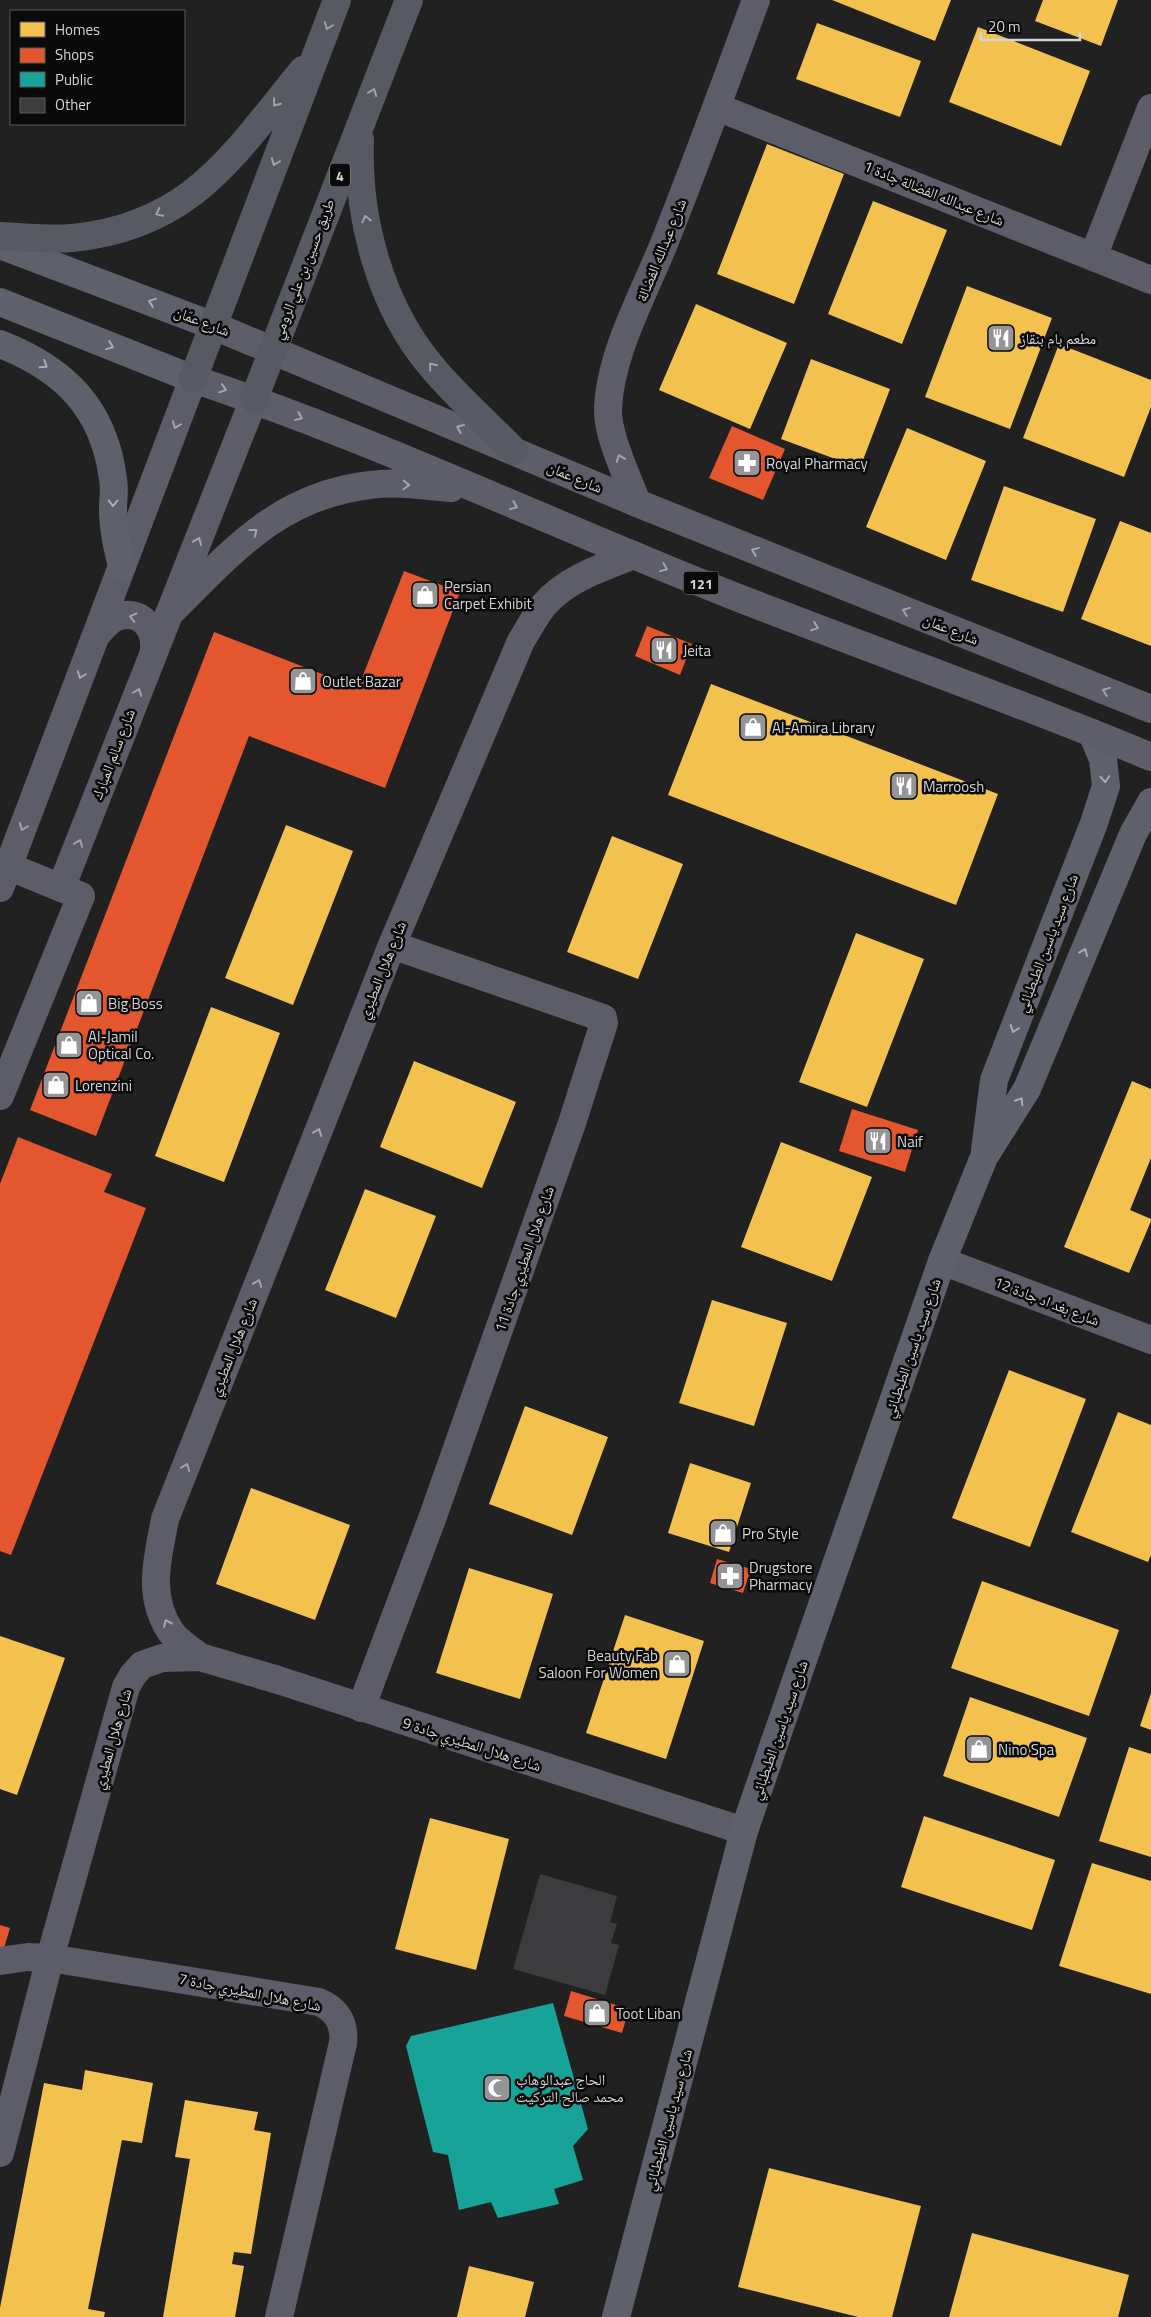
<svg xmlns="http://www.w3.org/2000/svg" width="1151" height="2317" font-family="'Titillium Web','Noto Naskh Arabic',sans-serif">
<rect width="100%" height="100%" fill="#212122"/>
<path fill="#f2c14e" d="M832,0H951L935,41Z
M1043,0H1118L1101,46L1035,21Z
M817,23L921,61L900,117L796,79Z
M978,27L1090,71L1061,146L949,102Z
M767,144L844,174L794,304L717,274Z
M873,201L947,230L902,344L828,314Z
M967,286L1052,318L1010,429L925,397Z
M696,304L787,343L750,429L659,390Z
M1059,344L1151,380V407L1124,477L1023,438Z
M811,359L890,389L860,468L781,439Z
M907,428L986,461L946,560L866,527Z
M1004,486L1096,519L1063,612L971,580Z
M1120,521L1151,533V646L1081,619Z
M711,684L998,794L956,905L668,795Z
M286,825L353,851L293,1005L225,978Z
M612,836L683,864L638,979L567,952Z
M856,933L924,959L867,1107L799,1082Z
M211,1007L280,1033L224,1182L155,1156Z
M414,1061L516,1102L482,1188L380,1147Z
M1132,1081L1151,1089V1158L1130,1210L1151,1219V1221L1129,1273L1064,1247Z
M781,1142L872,1177L832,1281L741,1247Z
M365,1189L436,1216L396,1318L325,1290Z
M712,1300L787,1323L754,1426L679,1403Z
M1009,1370L1086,1399L1030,1547L952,1518Z
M525,1406L608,1437L572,1535L489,1504Z
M1118,1412L1151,1425V1555L1148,1562L1071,1532Z
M690,1463L751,1483L729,1552L668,1533Z
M251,1488L350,1525L315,1620L216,1584Z
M469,1568L553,1594L520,1699L436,1673Z
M982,1581L1119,1630L1089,1716L951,1668Z
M625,1615L704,1641L666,1759L586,1733Z
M0,1636L65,1658L17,1795L0,1789Z
M1151,1693V1730L1140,1726Z
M970,1697L1087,1738L1059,1817L943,1776Z
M1129,1747L1151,1754V1857L1099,1841Z
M924,1816L1055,1860L1032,1930L901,1887Z
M430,1818L509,1839L476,1970L395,1949Z
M1092,1863L1151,1881V1994L1059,1966Z
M85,2070L153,2083L142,2143L122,2140L88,2309L105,2312L104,2317H0V2308L44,2083L82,2090Z
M185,2100L258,2112L254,2130L271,2133L251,2254L234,2252L232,2264L244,2266L235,2317H163L190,2159L175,2157Z
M769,2168L921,2206L892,2317H858L738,2287Z
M972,2233L1129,2275L1118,2317H949Z
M469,2266L534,2282L525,2317H457Z"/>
<path fill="#e4572e" d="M732,426L785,449L763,500L709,478Z
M404,571L460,592L385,788L249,736L96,1136L30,1110L214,632L358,688Z
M647,626L692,644L680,675L635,656Z
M852,1109L918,1130L905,1172L839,1151Z
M18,1137L112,1174L104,1192L146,1208L11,1555L0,1551V1184Z
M717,1559L751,1569L743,1593L710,1583Z
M0,1925L10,1928L2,1955L0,1954Z
M571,1991L629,2009L622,2033L564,2016Z"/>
<path fill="#17a398" d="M553,2003L588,2129L573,2146L583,2180L554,2189L559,2204L498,2218L491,2202L459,2210L448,2155L433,2152L406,2046L411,2036Z"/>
<path fill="#3c3c3e" d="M540,1874L617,1896L610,1922L617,1924L611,1943L619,1945L605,1995L513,1969Z"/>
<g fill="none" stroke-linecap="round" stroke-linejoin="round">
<path stroke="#5c5d68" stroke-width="28" d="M717,107L1151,280
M1093,257L1151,108
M637,503C628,478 607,435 608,409C610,353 644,294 665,241C697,161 726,81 756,0
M96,635C102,629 109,620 117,617C141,608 156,629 154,650
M0,863L81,896L0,1096
M0,888L193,379
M61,888L254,399
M942,1261L1151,1340
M200,1657C191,1650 177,1641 171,1632C146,1595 158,1558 165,1519L392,945L521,641C528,630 535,616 544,605C568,578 601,568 634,555
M361,1708L432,1519L572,1123L604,1023L603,1018L392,945
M0,1961L28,1957L50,1958L319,2002C337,2010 345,2023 343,2043L279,2317
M0,2153L50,1958L126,1687L133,1675L142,1665L162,1658L200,1657L278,1680L744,1831"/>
<path stroke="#5e606b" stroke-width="28" d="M0,245L214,326
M0,302L193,379
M0,344C64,369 104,408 113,479C115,489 113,500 113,510C113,529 117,547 122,566
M985,1150L994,1080L1094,823L1106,786L1103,759L1092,733
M616,2317L744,1831L813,1631L942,1261L984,1157L1027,1089L1133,834L1151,802"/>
<path stroke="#5d5e69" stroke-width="28" d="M214,326L637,503L1151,709
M193,379C376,440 551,524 731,595C871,650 1012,699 1151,757
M169,614C232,552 277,496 370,485C397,481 425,486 451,488"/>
<path stroke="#585a63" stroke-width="28" d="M360,140C357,218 380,306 432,367C457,397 487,423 514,451
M0,236C24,237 48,240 72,238C192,226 233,155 303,70
M193,379L337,0
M254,399L409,0"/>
</g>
<defs><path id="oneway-chevron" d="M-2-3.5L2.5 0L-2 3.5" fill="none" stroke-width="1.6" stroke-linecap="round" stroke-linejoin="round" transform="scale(1.25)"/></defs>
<g stroke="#a2a3a8">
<use href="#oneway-chevron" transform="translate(328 26) rotate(111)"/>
<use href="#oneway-chevron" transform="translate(373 92) rotate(-69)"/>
<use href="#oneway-chevron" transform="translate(276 103) rotate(129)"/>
<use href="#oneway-chevron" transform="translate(275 162) rotate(111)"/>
<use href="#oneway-chevron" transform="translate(159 213) rotate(154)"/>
<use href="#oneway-chevron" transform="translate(366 219) rotate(-103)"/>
<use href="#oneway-chevron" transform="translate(432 366) rotate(-129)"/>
</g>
<g stroke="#ababb1">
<use href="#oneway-chevron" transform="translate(152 302) rotate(-159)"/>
<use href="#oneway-chevron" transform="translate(110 346) rotate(22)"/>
<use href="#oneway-chevron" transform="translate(44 365) rotate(33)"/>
<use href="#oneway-chevron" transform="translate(113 503) rotate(91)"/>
<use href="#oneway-chevron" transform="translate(1105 779) rotate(86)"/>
<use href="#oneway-chevron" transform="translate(1084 952) rotate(-67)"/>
<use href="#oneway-chevron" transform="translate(1014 1029) rotate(111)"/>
<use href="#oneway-chevron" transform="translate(1020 1101) rotate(-58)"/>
</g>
<g stroke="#a4a5aa">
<use href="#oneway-chevron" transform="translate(223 389) rotate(18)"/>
<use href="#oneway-chevron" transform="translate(299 417) rotate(22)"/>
<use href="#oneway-chevron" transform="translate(460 428) rotate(-157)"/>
<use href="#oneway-chevron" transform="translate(406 485) rotate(2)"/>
<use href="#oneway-chevron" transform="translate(514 506) rotate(22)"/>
<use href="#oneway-chevron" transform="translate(254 532) rotate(-38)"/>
<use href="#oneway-chevron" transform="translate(755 551) rotate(-158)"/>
<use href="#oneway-chevron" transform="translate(664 568) rotate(22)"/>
<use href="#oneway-chevron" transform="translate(906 611) rotate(-158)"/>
<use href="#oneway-chevron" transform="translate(815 627) rotate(21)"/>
<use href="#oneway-chevron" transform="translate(1106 691) rotate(-158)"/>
</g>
<g stroke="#a4a4aa">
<use href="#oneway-chevron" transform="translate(176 425) rotate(111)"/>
<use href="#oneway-chevron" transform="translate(620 458) rotate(-110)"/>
<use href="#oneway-chevron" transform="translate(198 541) rotate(-68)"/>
<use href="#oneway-chevron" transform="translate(133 617) rotate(-167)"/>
<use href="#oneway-chevron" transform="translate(81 675) rotate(111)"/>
<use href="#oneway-chevron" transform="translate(138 692) rotate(-69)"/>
<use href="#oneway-chevron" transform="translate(23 827) rotate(111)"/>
<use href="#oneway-chevron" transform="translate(79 843) rotate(-69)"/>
<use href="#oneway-chevron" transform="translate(318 1132) rotate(-68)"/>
<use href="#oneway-chevron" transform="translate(258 1283) rotate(-68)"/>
<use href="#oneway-chevron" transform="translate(186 1467) rotate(-68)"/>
<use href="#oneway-chevron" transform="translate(167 1623) rotate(-114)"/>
</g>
<defs>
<symbol id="restaurant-square" viewBox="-11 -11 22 22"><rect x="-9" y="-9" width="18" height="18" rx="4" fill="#959597" stroke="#0a0a0b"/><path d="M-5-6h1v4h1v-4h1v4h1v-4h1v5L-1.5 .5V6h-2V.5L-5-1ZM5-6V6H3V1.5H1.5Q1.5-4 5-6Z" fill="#fff"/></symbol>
<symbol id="pharmacy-square" viewBox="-11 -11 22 22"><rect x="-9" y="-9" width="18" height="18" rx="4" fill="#959597" stroke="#0a0a0b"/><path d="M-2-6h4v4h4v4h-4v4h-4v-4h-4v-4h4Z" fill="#fff"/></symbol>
<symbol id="shop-square" viewBox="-11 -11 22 22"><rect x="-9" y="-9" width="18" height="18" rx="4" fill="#959597" stroke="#0a0a0b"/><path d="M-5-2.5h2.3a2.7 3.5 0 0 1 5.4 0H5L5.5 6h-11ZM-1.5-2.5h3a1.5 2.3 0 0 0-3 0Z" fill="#fff"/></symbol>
<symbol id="mosque-square" viewBox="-11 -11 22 22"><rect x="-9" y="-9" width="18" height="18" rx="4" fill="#959597" stroke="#0a0a0b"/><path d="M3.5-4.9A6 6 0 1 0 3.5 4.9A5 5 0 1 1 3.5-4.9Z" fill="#fff"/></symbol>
</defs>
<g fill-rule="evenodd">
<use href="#restaurant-square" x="985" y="322" width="32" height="32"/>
<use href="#pharmacy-square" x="731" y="447" width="32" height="32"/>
<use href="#shop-square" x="409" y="579" width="32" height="32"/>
<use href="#restaurant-square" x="648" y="634" width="32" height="32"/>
<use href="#shop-square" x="287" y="665" width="32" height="32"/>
<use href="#shop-square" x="737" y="711" width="32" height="32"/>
<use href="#restaurant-square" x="888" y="770" width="32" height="32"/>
<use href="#shop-square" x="73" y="987" width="32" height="32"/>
<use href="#shop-square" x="53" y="1029" width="32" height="32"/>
<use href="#shop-square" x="40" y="1069" width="32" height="32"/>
<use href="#restaurant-square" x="862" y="1125" width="32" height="32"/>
<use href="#shop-square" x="707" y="1517" width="32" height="32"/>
<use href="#pharmacy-square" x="714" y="1560" width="32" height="32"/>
<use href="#shop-square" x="661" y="1648" width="32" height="32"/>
<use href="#shop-square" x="963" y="1733" width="32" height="32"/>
<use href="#shop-square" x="581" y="1997" width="32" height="32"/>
<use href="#mosque-square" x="481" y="2072" width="32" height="32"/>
</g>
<g text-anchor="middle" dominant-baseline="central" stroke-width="5" stroke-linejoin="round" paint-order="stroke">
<g fill="#0a0a0b" stroke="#979799" stroke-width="1">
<rect x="330" y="163.5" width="20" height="23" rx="4"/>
<rect x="683.5" y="571.5" width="35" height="23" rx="4"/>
</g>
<g font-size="14" font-weight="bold" fill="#d4d4d6">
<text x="340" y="175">4</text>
<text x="701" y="583">121</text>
</g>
<g font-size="15" fill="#d4d4d6" stroke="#0a0a0b">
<text transform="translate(934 193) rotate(22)">شارع عبدالله الفضالة جادة 1</text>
<text transform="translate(661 250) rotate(-68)">شارع عبدالله الفضالة</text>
<text transform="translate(303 269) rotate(-69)">طريق حسين بن علي الرومي</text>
<text transform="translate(202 321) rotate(21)">شارع عمّان</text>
<text transform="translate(575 477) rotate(23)">شارع عمّان</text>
<text transform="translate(951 629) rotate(22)">شارع عمّان</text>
<text transform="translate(113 754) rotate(-69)">شارع سالم المبارك</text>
<text transform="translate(1047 943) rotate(-69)">شارع سيد ياسين الطبطبائي</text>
<text transform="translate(382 970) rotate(-68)">شارع هلال المطيري</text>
<text transform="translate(524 1259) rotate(-71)">شارع هلال المطيري جادة 11</text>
<text transform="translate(1047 1301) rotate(21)">شارع بغد اد جادة 12</text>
<text transform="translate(233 1347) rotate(-68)">شارع هلال المطيري</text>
<text transform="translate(912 1348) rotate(-71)">شارع سيد ياسين الطبطبائي</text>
<text transform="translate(779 1730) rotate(-71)">شارع سيد ياسين الطبطبائي</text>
<text transform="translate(112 1739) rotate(-74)">شارع هلال المطيري</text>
<text transform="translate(472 1744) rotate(18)">شارع هلال المطيري جادة 9</text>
<text transform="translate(250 1992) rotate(11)">شارع هلال المطيري جادة 7</text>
<text transform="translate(668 2120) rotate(-75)">شارع سيد ياسين الطبطبائي</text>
</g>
<g font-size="15" fill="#d4d4d6" stroke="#0a0a0b" text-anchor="start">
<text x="1020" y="338">مطعم بام بنقاز</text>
<text x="766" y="463">Royal Pharmacy</text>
<text x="444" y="586">Persian<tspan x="444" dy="17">Carpet Exhibit</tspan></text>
<text x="683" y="650">Jeita</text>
<text x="322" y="681">Outlet Bazar</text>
<text x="772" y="727">Al-Amira Library</text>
<text x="923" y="786">Marroosh</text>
<text x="108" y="1003">Big Boss</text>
<text x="88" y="1036">Al-Jamil<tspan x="88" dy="17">Optical Co.</tspan></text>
<text x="75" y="1085">Lorenzini</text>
<text x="897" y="1141">Naif</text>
<text x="742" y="1533">Pro Style</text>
<text x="749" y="1567">Drugstore<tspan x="749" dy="17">Pharmacy</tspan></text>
<text x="658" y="1655" text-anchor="end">Beauty Fab<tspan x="658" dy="17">Saloon For Women</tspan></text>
<text x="998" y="1749">Nino Spa</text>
<text x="616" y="2013">Toot Liban</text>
<text x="516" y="2079">الحاج عبدالوهاب<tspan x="516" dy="17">محمد صالح التركيت</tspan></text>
</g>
</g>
<rect x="10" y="10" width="175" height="115" fill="#0a0a0b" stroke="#5b5b5c"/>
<rect x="20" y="22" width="25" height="15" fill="#f2c14e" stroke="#5b5b5c"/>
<text x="55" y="35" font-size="15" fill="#d4d4d6">Homes</text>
<rect x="20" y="48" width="25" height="15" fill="#e4572e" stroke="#5b5b5c"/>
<text x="55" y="60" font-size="15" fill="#d4d4d6">Shops</text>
<rect x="20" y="72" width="25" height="15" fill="#17a398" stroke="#5b5b5c"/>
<text x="55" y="85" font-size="15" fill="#d4d4d6">Public</text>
<rect x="20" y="98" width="25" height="15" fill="#3c3c3e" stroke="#5b5b5c"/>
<text x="55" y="110" font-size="15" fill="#d4d4d6">Other</text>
<path d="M981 32v8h99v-8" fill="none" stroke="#d4d4d6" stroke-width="2.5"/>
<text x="988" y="32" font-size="15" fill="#d4d4d6" stroke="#0a0a0b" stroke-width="4" paint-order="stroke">20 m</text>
</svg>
